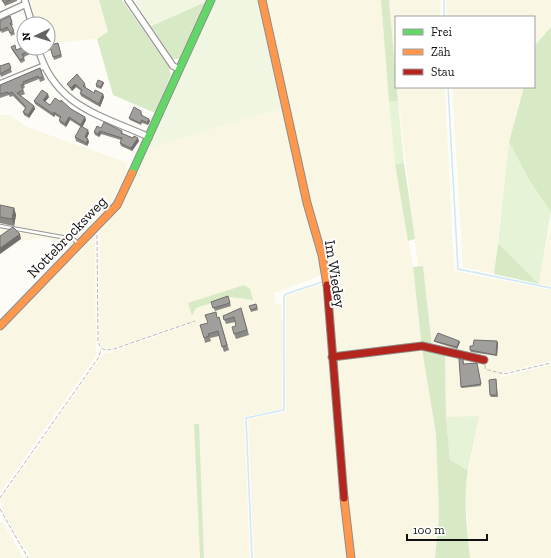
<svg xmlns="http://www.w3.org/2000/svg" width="551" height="558" font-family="'Zilla Slab',serif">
<rect width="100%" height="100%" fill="#fdfcf7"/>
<path fill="#f9f7e4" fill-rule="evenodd" d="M30,0H99L108,33L97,39L48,43V24H37Z
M267,0H381L395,164L413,267L421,343L338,353L334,349L325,254L310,201Z
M389,0H440L441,17H396V79Z
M446,0H551V27L536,44L534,51V17H447Z
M397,87H445L454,271L551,290V361L501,373V377L551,365V558H470L465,490L479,417H446L445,350L432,346L423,267H418Z
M452,87H524L509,142L494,274L463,267Z
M281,108L322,275L274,293L276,305L281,304V317L283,324L282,409L244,417L250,558H204L198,424L195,425L200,558H31L6,517L0,501L104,353H108L188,325V323L114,348L109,349L102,347L99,342L100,230L125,199L149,148ZM244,285L253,300L230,297L196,308Z
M0,115H9L27,127L128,163L126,168L128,169L112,201L72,244L42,238L21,241L0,255Z
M551,220V286L539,284Z
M92,238L95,239L96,356L0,493V333Z
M322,284L340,500L347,558H254L248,419L286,412V296Z
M422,349L436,434L439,515L435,558H353L346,499L335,359Z
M2,521L23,558H0V523Z"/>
<path fill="#e7f3d7" d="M389,101H398L404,163L395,164Z
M509,142L529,180L551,212L539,284L498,243Z
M479,416L468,470L450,460L446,417Z"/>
<path fill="#d8eac5" d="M99,0H122L169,67L171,75L155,113L113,95L97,39L108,32Z
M381,0H389L398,101H389Z
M205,2L179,59H173L151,26Z
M551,27V212L529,180L509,142L524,87H534V51L536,44Z
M404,163L415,239L408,241L395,164Z
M498,243L539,284L494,274Z
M423,266L432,346L445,350L446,417L450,460L468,470C463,500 467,528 470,558H435L439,515L436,434L422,349L413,267Z
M244,285L250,289L253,300L230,297L196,308L192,316L188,303Z
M194,424H199L204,558H200Z"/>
<path fill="#f0f6e1" d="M135,0H206L205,2L151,26Z
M216,0H257L281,108L149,148Z"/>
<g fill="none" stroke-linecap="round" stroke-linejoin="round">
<path stroke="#cde8f7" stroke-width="1.5" d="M444,0V17
M448,87L458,269L551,288
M105,213L116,199
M307,216L312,232
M80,238L89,228
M0,320L73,245
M252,558L246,418L284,410V296L286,294L322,282"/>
<defs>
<path id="lane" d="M0,226L73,239L79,244"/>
<path id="street" d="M128,0L173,66L179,69
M25,1L32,24
M0,16L26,4
M38,48C54,106 100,115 149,137
M0,84L44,66"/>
<path id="fast" d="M132,173L211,0"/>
<path id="slow" d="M262,0L307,203L322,255L327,285
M0,326L117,205L132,173
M344,498L351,558"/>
<path id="jam" d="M327,285L344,498
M332,357L422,346L484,360"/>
</defs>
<use href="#lane" stroke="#979795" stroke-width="4.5"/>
<use href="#street" stroke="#979795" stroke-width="8"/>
<use href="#fast" stroke="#8e8d8b" stroke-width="9"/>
<use href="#slow" stroke="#8e8d8b" stroke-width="9"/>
<use href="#jam" stroke="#8e8d8b" stroke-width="9"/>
<path stroke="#b9b9b8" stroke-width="1" stroke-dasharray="4 2" stroke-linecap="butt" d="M97,235L98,341C100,350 106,351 114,349L195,321
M485,365V369L504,374L551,363
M0,498L99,357L101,349
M0,509L28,558"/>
<use href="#lane" stroke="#fffffe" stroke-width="2.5"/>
<use href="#street" stroke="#fffffe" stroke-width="5.5"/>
<use href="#fast" stroke="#63d668" stroke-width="7"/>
<use href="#slow" stroke="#ff974d" stroke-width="7"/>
<use href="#jam" stroke="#b3261e" stroke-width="7"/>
</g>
<path fill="#8a8986" d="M2,0H17V1L5,6Z
M10,16L13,25L11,26L15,34L11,36L9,30L2,33L1,31L0,32V21Z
M48,42L50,45L59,46L62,57L54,60L51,50L47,51L46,48H48Z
M11,47L17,50L28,48L30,54L24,57L25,61L21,63L12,50Z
M9,63L12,72L1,77L0,74Z
M40,68L45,80L40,82L39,79L24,85L25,87L23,89L25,94L20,96L34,106L35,109L29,118L24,115L23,112L25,108L13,96L10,97L9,95L0,98V85Z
M103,82L104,83L101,89L96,87V85Z
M67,84H85L86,88L94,93L103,94L104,97L100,107L81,96L80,93L81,91L76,87L72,91L69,87Z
M49,97L45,102L50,105L71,109L85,117L86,120L82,127L89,133L87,138L89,142L87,146L76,141L75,137L81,127L70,120L66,127L60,123L59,120L60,118L55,115L54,117L35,104L34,101Z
M142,113V115L150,121L148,125L142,123L141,125L130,120L129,118Z
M101,128L122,131L123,134L139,141L132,151L121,146L120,143L121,140L101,134L99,137L95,135L94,132Z
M0,207L14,208L16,215L14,226L0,223Z
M228,296L231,306L215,311L211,302Z
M256,304L258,310L251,312L249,306Z
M241,308L249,335L236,339L234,334L236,326L235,322L226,324L223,316Z
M219,317L229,350L224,352L219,336L210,338L211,341L205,343L204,338L208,323Z
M434,341L460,342L457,349L435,342Z
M498,343L497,356L471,352L470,350L473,346Z
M463,359L464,364L477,365L481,386L462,388L461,387Z
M496,379L498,397H491L490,395Z"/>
<path fill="#716f6d" d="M103,82L104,83L101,89V87Z
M75,84L76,87L72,91L71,88Z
M48,94L49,97L44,103L43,100Z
M103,94L104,97L100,107L99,104Z
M34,106L35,109L29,118L28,115Z
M54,112L55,115L54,117L53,114Z
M69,117L70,120L66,127L65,124Z
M85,117L86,120L82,128L81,125Z
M149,119L150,121L148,125L147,123Z
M88,130L89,133L86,140L85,137Z
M100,131L101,134L99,137L98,134Z
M138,138L139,141L132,151L131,148Z
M88,139L89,142L87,146L86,143Z
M14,208L16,215L14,226L12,219Z
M20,234L21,239L0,254V248Z
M459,341L460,342L457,349V347Z
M497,341L498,343L497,356L496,355Z"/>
<path fill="#a19f9c" stroke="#716f6d" d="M2,0H10L4,3Z
M10,16L12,22L10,23L14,31L10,33L7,27L1,30L0,28V21Z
M48,42H49L50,45L58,43L61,55L53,57L50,47H48Z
M15,45L16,50L24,47V48H28L29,51L22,54L24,58L20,60L11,47Z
M9,63L11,68L0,74V66Z
M40,68L43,77L39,78L38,76L23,82L24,84L21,85L23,90L17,93L34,106L28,115L23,112L26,108L24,105L12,92L8,94V92L0,94V85Z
M77,74L85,84L83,86L94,93L95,90L103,94L99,104L80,93L82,90L75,84L71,88L67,84Z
M98,80L103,82L101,87L96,85Z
M42,90L48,94L43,100L50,105L55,98L61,102V100L71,109L85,117L81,125L69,117L65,124L59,120L61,117L54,112L53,114L34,101Z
M134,107L141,111V115L149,119L147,123L142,120L140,123L129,118Z
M104,122L122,131L121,133L133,138L134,136L138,138L131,148L120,143L122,138L100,131L98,134L94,132L97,126L101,128Z
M81,126L88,130L85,137L88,139L86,143L75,137Z
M0,205L14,208L12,219L0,217Z
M13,227L20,234L0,248V236Z
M228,296L230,303L213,308L211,302Z
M256,304L257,308L251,310L249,306Z
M241,308L247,330L234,334L232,327L236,326L234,317L224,320L223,316Z
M216,312L217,318L219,317L227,345L222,347L218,331L208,334L209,336L204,338L200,325L208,323L205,315Z
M438,333L459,341L457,347L434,341Z
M474,340L497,341L496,355L470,350V346H473Z
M459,359H463V364L477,363L481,384L461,387Z
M496,379L497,395H490L489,380Z"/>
<g text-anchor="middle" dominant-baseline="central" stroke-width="4" stroke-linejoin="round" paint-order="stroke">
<g font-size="15" fill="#111" stroke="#fff">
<text transform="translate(67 237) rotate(-46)">Nottebrocksweg</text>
<text transform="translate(335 274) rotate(81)">Im Wiedey</text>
</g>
</g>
<rect x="395" y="16" width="140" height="72" fill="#ffffff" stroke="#a0a0a0"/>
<rect x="403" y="29" width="20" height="6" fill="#63d668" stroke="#a0a0a0"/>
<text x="431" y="36" font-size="12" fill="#111111">Frei</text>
<rect x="403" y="49" width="20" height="6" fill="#ff974d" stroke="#a0a0a0"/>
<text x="431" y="56" font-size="12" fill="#111111">Zäh</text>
<rect x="403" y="69" width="20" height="6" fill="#b3261e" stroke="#a0a0a0"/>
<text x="431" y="76" font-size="12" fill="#111111">Stau</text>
<g transform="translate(36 36) rotate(266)"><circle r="19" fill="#ffffff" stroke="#a0a0a0"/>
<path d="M0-3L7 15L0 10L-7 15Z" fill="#646362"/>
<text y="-6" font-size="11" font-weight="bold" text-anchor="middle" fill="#111111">N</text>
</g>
<path d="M407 534v6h80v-6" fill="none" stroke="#111111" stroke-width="2"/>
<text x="413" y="534" font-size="12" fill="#111111" stroke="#ffffff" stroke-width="3" paint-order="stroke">100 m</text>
</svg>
